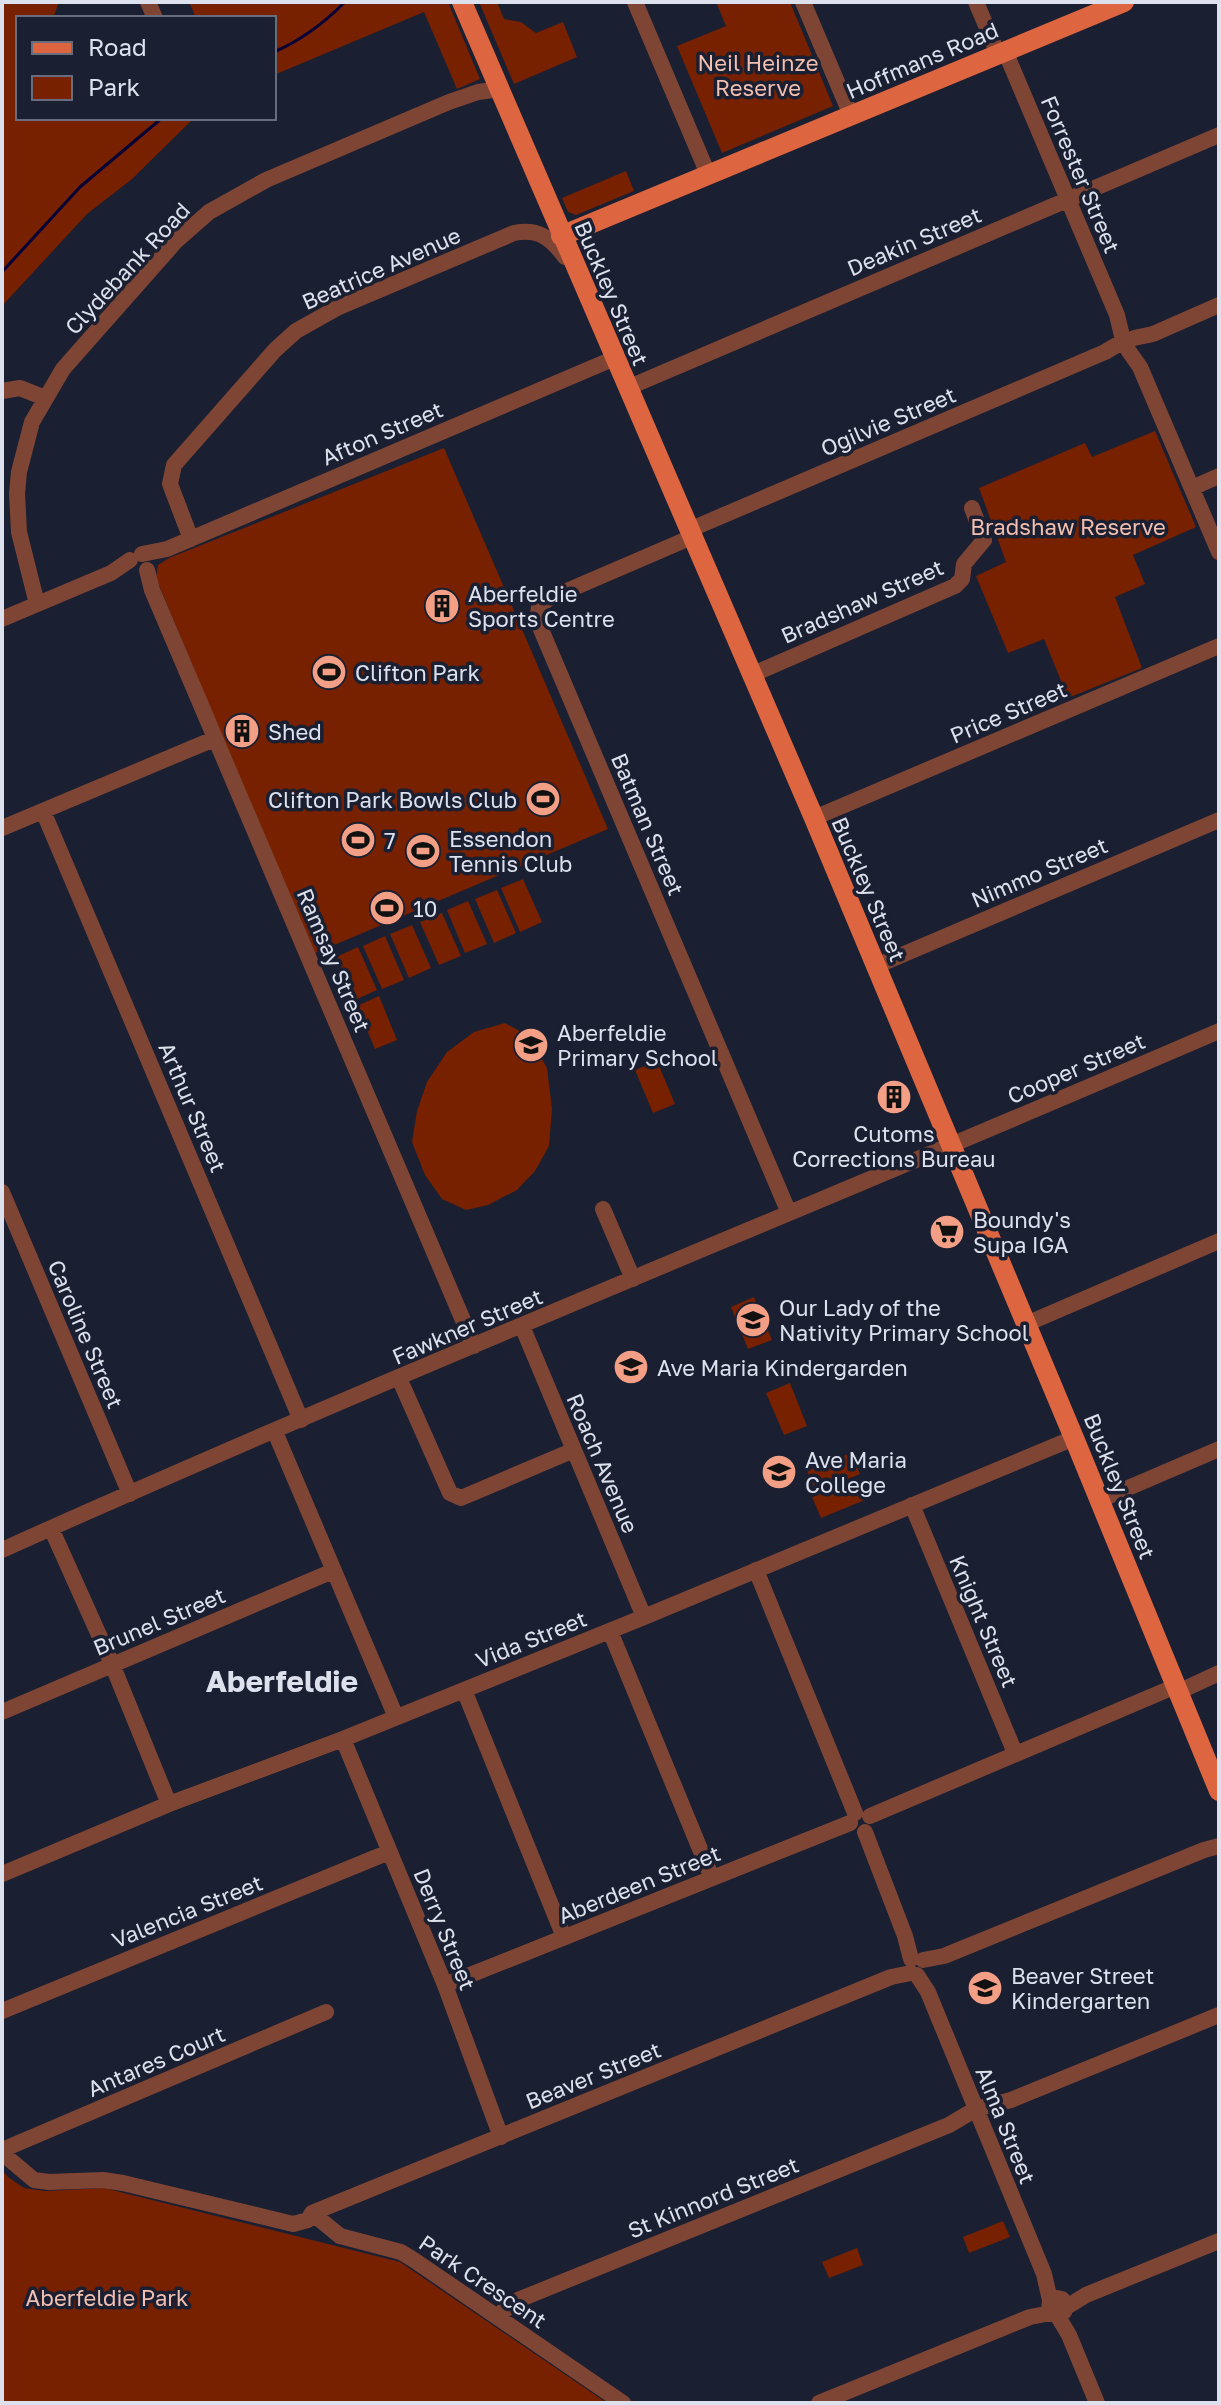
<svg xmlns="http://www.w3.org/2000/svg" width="1221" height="2405" font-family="'Golos Text',sans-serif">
<rect width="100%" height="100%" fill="#1a1f31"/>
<path fill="#772101" d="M2,2H59L53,18H18V118H194L132,179L87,214L2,306Z
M189,2H448L480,79L457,89L424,12L274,75V18H196Z
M479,2H497L504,19L521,22L536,33L563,22L577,57L514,84Z
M716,2H790L833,106L722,153L677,46L726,26Z
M626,171L634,191L576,215L568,212L562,198Z
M1155,431L1196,527L1133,555L1145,584L1115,597L1142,668L1068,698L1044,639L1008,653L976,576L1006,562L979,488L1085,443L1092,457Z
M444,448L608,829L313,954L156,578L158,565L169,558Z
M523,879L542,922L520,932L501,888Z
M497,890L516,933L494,943L475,899Z
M468,901L487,944L465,953L447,910Z
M442,913L461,956L439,965L420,922Z
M412,925L431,968L409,978L390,934Z
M385,936L404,980L382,989L363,946Z
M358,947L377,990L355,1000L336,957Z
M379,996L397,1040L375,1049L357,1006Z
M505,1023L529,1036L547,1068L552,1109L549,1146L535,1171L517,1190L488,1205L466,1210L442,1199L425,1175L412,1142L417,1111L427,1082L447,1052L474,1032Z
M657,1061L675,1104L653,1113L635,1070Z
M754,1297L772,1340L748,1349L731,1307Z
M790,1383L807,1426L784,1435L766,1393Z
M851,1453L860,1474L816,1492L807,1471Z
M856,1479L865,1500L821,1518L812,1497Z
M2,2170L8,2177L24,2188L45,2191L104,2188L400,2262L607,2403H2Z
M1003,2221L1010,2237L969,2253L963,2237Z
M857,2248L863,2265L829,2278L822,2262Z"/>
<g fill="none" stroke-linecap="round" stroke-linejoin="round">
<path stroke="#060037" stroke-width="3" d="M274,52C302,40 323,24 345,2
M2,272L80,187L162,118"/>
<path stroke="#7f4534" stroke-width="16" d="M148,2L155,18
M635,2L708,174
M803,2L851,115
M976,2L998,54
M1005,51L1117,315L1123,340
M1134,338L1153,334L1219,305
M1128,350L1140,367L1219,552
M627,388L1219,135
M2,391L20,388L45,398
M1192,488L1219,476
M689,530L1105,352L1122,342
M692,537L548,599L539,607L537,620L789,1213
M191,539L170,484L174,465L275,350L296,331L337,308L514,233C538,228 551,238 565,257
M142,554L167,549L615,358
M147,570L152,590L474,1346
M37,604L19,532L17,494L19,472L32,422L63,369L176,241L209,212L266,180L449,102L478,92L500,89
M2,619L111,573L130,560
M751,675L955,586L962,579L964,564L984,540L972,508
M43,811L301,1420
M814,818L1219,646
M2,828L214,739
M876,966L1219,820
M2,1192L130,1494
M603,1209L633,1279
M1026,1324L1219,1241
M522,1326L644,1617
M399,1378L450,1493L461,1498L574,1450
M275,1432L396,1717
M1100,1500L1219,1449
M912,1505L1015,1753
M51,1528L112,1664L169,1804
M2,1550C404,1369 814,1206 1219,1031
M756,1570L855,1813
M610,1631L712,1878
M464,1690L564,1937
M1178,1692L1219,1673
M2,1712L333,1571
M343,1739L445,1985L501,2137
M870,1816L1176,1686
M865,1832L905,1936L911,1959
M2,1874L169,1804L343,1739L644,1617L1074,1438
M923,1960L944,1956L1204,1850L1219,1846
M917,1975L928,1992L1044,2274L1050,2300L1049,2311L1057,2315L1064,2312L1066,2306L1062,2299L1057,2298L1050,2300
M445,1985L850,1823
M2,2011L389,1852
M2,2150L326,2012
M2,2153L34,2180L49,2182L103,2180L123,2183L293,2224L308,2220L312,2213L891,1977L911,1973
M312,2213L340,2236L401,2252L414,2260L623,2403
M1065,2308L1086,2295L1219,2241
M1057,2315L1069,2335L1097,2403
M497,2316L518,2300L949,2125L976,2109L1011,2100L1219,2015
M819,2403L1030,2317L1051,2313"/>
<path stroke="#dd6540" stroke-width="20" d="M462,2L814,818L1074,1438L1219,1791
M561,236L1124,2"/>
</g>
<defs>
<symbol id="building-disc" viewBox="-11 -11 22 22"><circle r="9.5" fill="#f39f85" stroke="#1a1f31"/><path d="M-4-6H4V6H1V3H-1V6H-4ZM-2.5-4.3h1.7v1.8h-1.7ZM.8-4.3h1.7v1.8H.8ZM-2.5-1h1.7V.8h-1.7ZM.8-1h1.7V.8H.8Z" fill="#111"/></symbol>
<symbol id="stadium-disc" viewBox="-11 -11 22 22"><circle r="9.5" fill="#f39f85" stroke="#1a1f31"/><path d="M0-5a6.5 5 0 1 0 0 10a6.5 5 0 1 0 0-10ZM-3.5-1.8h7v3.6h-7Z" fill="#111"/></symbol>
<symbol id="school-disc" viewBox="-11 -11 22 22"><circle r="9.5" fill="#f39f85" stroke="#1a1f31"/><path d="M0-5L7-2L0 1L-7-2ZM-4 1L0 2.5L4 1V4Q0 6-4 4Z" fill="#111"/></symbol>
<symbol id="supermarket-disc" viewBox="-11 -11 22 22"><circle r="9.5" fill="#f39f85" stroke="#1a1f31"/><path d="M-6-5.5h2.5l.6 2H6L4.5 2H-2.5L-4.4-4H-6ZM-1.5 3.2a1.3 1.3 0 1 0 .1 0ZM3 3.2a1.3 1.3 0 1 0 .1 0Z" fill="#111"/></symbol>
</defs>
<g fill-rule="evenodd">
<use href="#building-disc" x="422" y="586" width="40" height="40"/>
<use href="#stadium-disc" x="309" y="652" width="40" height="40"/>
<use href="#building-disc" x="222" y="711" width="40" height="40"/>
<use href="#stadium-disc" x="523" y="779" width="40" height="40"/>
<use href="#stadium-disc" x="338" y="820" width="40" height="40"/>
<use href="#stadium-disc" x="403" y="831" width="40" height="40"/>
<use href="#stadium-disc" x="367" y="888" width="40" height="40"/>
<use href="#school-disc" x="511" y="1025" width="40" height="40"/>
<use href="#building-disc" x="874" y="1077" width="40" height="40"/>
<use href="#supermarket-disc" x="927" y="1212" width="40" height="40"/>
<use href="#school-disc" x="733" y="1300" width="40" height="40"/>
<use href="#school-disc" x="611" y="1347" width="40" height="40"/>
<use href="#school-disc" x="759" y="1452" width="40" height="40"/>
<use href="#school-disc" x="965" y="1968" width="40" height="40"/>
</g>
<g text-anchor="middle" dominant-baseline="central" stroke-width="7" stroke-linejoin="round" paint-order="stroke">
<g font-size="22" fill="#dde1ee" stroke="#1a1f31">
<text transform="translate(922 60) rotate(-23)">Hoffmans Road</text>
<text transform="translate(1081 174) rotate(67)">Forrester Street</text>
<text transform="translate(914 241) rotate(-23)">Deakin Street</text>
<text transform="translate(127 268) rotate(-47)">Clydebank Road</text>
<text transform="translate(381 268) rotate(-24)">Beatrice Avenue</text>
<text transform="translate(612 293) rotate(67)">Buckley Street</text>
<text transform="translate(888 421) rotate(-23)">Ogilvie Street</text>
<text transform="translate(382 433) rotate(-23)">Afton Street</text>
<text transform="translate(862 601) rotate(-24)">Bradshaw Street</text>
<text transform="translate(1008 712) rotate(-23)">Price Street</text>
<text transform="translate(648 824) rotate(67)">Batman Street</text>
<text transform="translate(1039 872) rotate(-23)">Nimmo Street</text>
<text transform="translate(869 889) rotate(67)">Buckley Street</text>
<text transform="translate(334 960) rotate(67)">Ramsay Street</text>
<text transform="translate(1076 1068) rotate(-23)">Cooper Street</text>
<text transform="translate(193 1107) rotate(67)">Arthur Street</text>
<text transform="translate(467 1326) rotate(-23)">Fawkner Street</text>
<text transform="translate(86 1334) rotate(67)">Caroline Street</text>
<text transform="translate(603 1463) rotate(67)">Roach Avenue</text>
<text transform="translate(1120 1486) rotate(68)">Buckley Street</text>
<text transform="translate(159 1621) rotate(-23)">Brunel Street</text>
<text transform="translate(984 1621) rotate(67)">Knight Street</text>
<text transform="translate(531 1639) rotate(-22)">Vida Street</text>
<text transform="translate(639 1884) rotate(-22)">Aberdeen Street</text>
<text transform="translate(187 1911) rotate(-22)">Valencia Street</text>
<text transform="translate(445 1929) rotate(68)">Derry Street</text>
<text transform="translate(156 2061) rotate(-23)">Antares Court</text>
<text transform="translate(593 2075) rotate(-22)">Beaver Street</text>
<text transform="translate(1006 2125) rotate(68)">Alma Street</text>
<text transform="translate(713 2197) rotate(-22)">St Kinnord Street</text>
<text transform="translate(483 2281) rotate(34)">Park Crescent</text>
</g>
<g font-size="22" fill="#f2bfb0" stroke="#1a1f31">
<text x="758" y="62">Neil Heinze<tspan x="758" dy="25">Reserve</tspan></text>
<text x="1068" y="526">Bradshaw Reserve</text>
<text x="107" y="2297">Aberfeldie Park</text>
</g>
<g font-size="22" fill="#dde1ee" stroke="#1a1f31" text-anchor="start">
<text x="468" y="593">Aberfeldie<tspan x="468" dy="25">Sports Centre</tspan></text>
<text x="355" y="672">Clifton Park</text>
<text x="268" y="731">Shed</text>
<text x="517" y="799" text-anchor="end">Clifton Park Bowls Club</text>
<text x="449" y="838">Essendon<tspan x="449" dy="25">Tennis Club</tspan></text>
<text x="384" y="840">7</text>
<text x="413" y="908">10</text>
<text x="557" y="1032">Aberfeldie<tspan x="557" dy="25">Primary School</tspan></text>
<text x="894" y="1133" text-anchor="middle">Cutoms<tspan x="894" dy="25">Corrections Bureau</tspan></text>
<text x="973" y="1219">Boundy's<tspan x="973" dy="25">Supa IGA</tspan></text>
<text x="779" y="1307">Our Lady of the<tspan x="779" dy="25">Nativity Primary School</tspan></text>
<text x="657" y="1367">Ave Maria Kindergarden</text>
<text x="805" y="1459">Ave Maria<tspan x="805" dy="25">College</tspan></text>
<text x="1011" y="1975">Beaver Street<tspan x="1011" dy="25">Kindergarten</tspan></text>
</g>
<g font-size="30" font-weight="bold" fill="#dde1ee" stroke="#1a1f31">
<text x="282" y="1681">Aberfeldie</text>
</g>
</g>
<rect width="1221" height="2405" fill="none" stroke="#dde1ee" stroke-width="8"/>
<rect x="16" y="16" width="260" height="104" fill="#1a1f31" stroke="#686d7d" stroke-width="2"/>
<rect x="32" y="42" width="40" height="12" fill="#dd6540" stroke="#686d7d" stroke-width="2"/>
<text x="88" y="56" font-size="24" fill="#dde1ee">Road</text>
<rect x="32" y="76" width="40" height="24" fill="#772101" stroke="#686d7d" stroke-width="2"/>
<text x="88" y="96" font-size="24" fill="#dde1ee">Park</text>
</svg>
